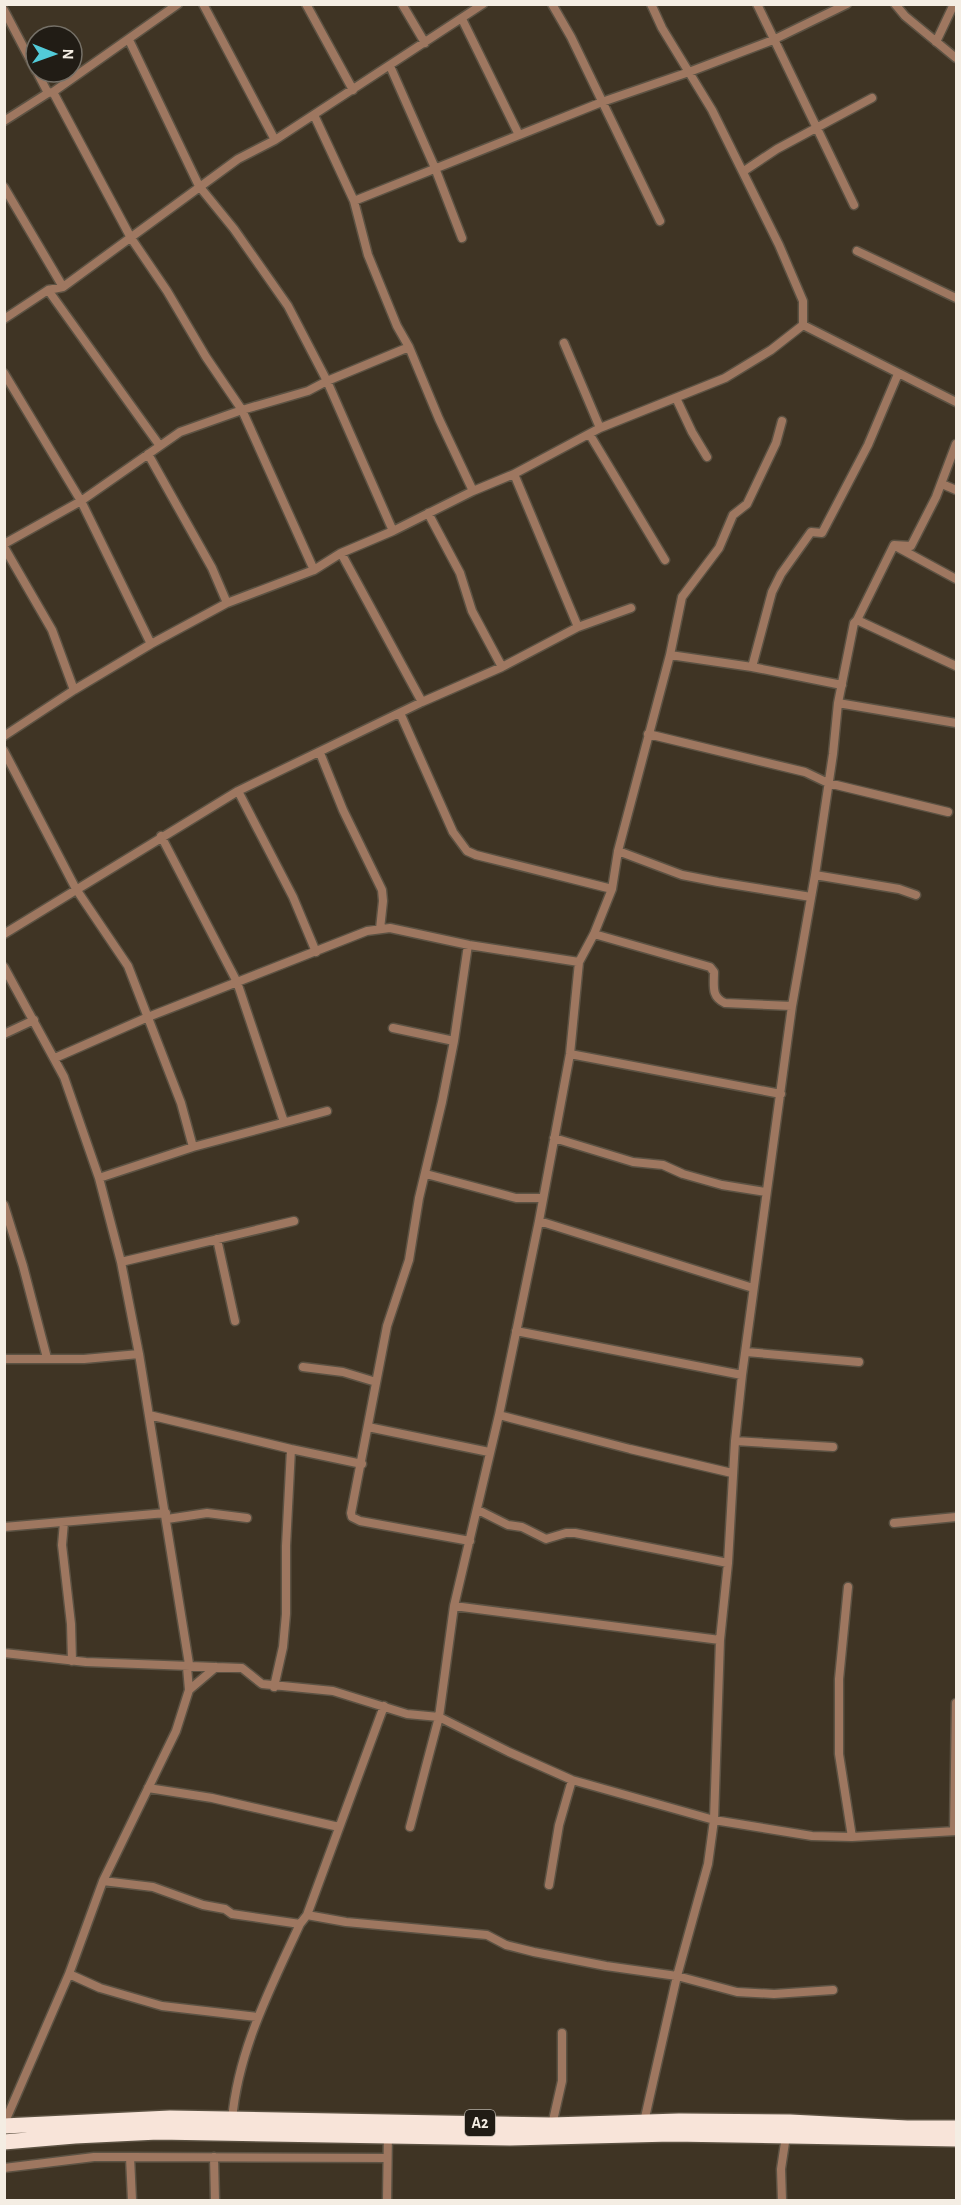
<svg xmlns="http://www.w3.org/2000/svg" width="961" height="2205" font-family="'Alegreya Sans',sans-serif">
<rect width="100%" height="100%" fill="#3f3424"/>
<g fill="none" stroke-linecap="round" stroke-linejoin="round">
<defs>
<path id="street" d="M203,4L275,140
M306,4L353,90
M402,4L425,43
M552,4L571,37L660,221
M757,4L854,205
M895,4L905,16L956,58
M4,10L36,71
M462,19L519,135
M129,40L199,186L234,229L288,306L327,381L393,531
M936,42L953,6
M390,66L435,168L462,238
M37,72L48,93
M53,92L131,238L167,291L206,357L242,410L314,570
M314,115L354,201L602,102L689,72L773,40L847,4
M4,121L48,93L53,92L178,4
M744,171L777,149L872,98
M4,187L63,287
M354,201L368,255L397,326L409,347L439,419L473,491
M857,251L956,298
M48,290L160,446
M4,319L48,290L63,287L238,159L275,140L483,4
M803,325L956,402
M564,343L600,428
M4,373L81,501L151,644
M676,398L692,432L707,457
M590,435L665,560
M148,454L212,568L227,603
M942,484L956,490
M428,513L460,573L472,611L502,667
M4,544L81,501L180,432L242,410L308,391L327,381L409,347
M4,547L52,630L74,690
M897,547L956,579
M341,553L422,702
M857,620L956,666
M578,627L631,608
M670,655L752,667
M842,685L752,667L772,592L781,574L811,532L822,533L868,445L898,374
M838,703L956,723
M400,713L453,832L467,851L476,855L612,889
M648,734L805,772L828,783L948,812
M4,736L74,690L151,644L227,603L314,570L341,553L393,531L473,491L514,474L600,428L725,378L771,350L803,325V301L779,245L712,110L662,28L651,4
M4,751L76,889L128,966L181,1103L193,1147
M320,753L343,810L382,890L383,901L380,929
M238,791L293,897L316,952
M161,836L237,982L284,1122
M618,851L682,875L718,882L811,897
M815,875L899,889L916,895
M4,934L238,791L422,702L502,667L578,627L514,474
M594,934L710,967L714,972C714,986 711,997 725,1003L792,1006
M468,945L454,1041L442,1102L419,1198L409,1260L387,1326L351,1513L352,1517L360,1521L470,1541
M4,967L64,1077L99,1178L121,1262L139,1354L189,1664L187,1667L189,1690L176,1731L103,1881L69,1974L4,2124
M393,1028L454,1041
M4,1034L34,1020
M570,1054L781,1094
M55,1058L148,1017L367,931L390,928L469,945L579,962
M554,1138L633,1162L663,1165L683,1174L722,1185L766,1192
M426,1174L516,1198H542
M99,1178L193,1147L327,1111
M4,1205L23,1266L47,1358
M539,1221L753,1288
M217,1239L235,1321
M121,1262L294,1221
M516,1331L742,1375
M746,1352L859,1362
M4,1359H84L139,1354
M303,1367L343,1372L376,1382
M149,1415L291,1449L362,1464
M499,1415L630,1449L732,1473
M368,1427L489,1452
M735,1441L833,1447
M478,1510L508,1525L522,1527L546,1539L566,1533H575L728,1563
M167,1519L207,1513L247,1518
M64,1522L62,1545L71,1624L72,1661
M894,1523L956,1517
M4,1527L166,1513
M848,1587L839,1679V1754L852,1837
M454,1606L720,1640
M4,1653L86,1662L242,1668L262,1684L333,1691L407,1714L439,1717L509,1752L572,1780L714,1820L812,1836L852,1837L956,1831
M274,1687L283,1647L286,1614V1546L291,1449
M189,1690L216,1667
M148,1788L212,1798L339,1827
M410,1827L439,1717L454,1606L499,1415L539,1221L570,1054L579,962L594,934L612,889L618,851L670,655L682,597L719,548L733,515L747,504L776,443L782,421
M954,1831L956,1703
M103,1881L153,1887L203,1905L225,1909L232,1914L300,1924
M549,1885L559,1825L572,1780
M307,1915L346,1922L487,1935L506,1945L534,1952L606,1966L677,1976L737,1992L774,1994L833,1990
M69,1974L100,1988L162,2006L257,2017
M232,2120C238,2050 271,1987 300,1924L307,1915L384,1706
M644,2122L677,1976L708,1864L714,1820L720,1640L728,1563L735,1441L742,1375L792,1006L815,875L833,754L838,703L854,623L857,620L894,545L911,546L936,497L956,444
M552,2125L562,2081V2033
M130,2157L387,2158
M214,2157L215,2200
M4,2168L94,2157H130L132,2200
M387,2200L388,2132
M782,2200L781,2169L786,2136"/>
<path id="highway" d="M4,2126L170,2118L552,2125L679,2121L790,2122L907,2128H956
M4,2142L75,2136L158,2132L510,2138L672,2134L956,2139"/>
</defs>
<use href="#street" stroke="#5c5243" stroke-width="11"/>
<use href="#highway" stroke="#5c5243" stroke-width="18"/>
<use href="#street" stroke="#9e7760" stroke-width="8"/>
<use href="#highway" stroke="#f8e4d9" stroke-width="15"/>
</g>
<g text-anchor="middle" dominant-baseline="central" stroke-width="5" stroke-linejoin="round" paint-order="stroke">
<rect fill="#211c15" stroke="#b5aea5" stroke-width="1.5" x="465" y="2110" width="30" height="26" rx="4.5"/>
<g font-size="16" font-weight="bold" fill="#f4ede3">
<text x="480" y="2123">A2</text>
</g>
</g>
<rect width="961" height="2205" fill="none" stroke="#f4ede3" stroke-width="12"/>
<g transform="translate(54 54) rotate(91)"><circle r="28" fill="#211c15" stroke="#757067" stroke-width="1.5"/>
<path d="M0-4.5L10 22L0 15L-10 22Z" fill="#52cbd9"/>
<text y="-9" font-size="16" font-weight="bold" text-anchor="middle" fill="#f4ede3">N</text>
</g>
</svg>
